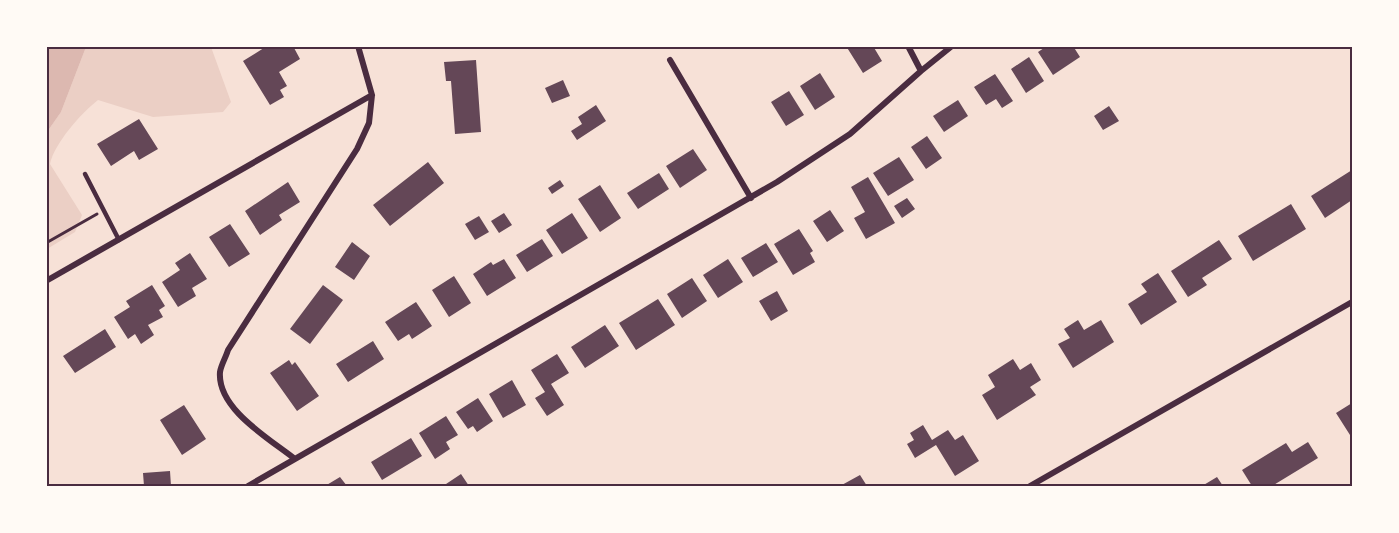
<svg xmlns="http://www.w3.org/2000/svg" width="1399" height="533" font-family="'PT Sans Narrow',sans-serif">
<rect width="100%" height="100%" fill="#f7e1d7"/>
<path fill="#ebcfc5" d="M86,47H211L231,102L223,112L153,117L98,100C81,113 54,144 50,164L82,215L75,232L47,249V132L61,112Z"/>
<path fill="#dcb8b0" d="M47,46L86,47L61,112L47,132Z"/>
<path fill="#644757" d="M267,46H293L300,59L279,72L287,86L280,90L284,97L270,105L243,61Z
M846,46H873L882,61L863,73Z
M1047,46H1073L1080,57L1053,75L1038,52Z
M1029,57L1044,81L1026,93L1011,69Z
M476,60L481,132L455,134L451,81H446L444,62Z
M820,73L835,97L815,110L800,86Z
M995,74L1013,101L1002,108L996,99L986,105L974,87Z
M563,80L570,96L552,103L545,88Z
M789,91L804,115L786,126L771,102Z
M958,100L968,116L944,132L933,116Z
M596,105L606,121L577,140L571,131L582,124L578,117Z
M1109,106L1119,121L1103,130L1094,116Z
M139,119L158,149L139,160L134,151L111,166L97,144Z
M927,136L942,158L926,169L911,147Z
M693,149L707,170L680,188L666,166Z
M899,157L914,180L888,196L873,173Z
M428,162L444,183L390,226L373,205Z
M1352,170V200L1325,218L1311,196Z
M659,173L669,189L638,209L627,193Z
M868,177L895,223L866,239L854,218L865,212L851,187Z
M560,180L564,186L552,194L548,188Z
M288,182L300,202L279,215L282,220L260,235L245,211Z
M600,185L621,218L600,232L578,199Z
M907,198L915,209L902,218L894,206Z
M1291,204L1306,229L1253,261L1238,236Z
M830,210L844,231L827,242L813,221Z
M504,213L512,225L499,233L491,221Z
M572,213L588,238L562,254L546,230Z
M479,216L489,232L475,240L465,224Z
M230,224L250,254L229,267L209,237Z
M799,229L813,251L810,253L815,262L793,275L774,244Z
M542,239L553,256L527,272L516,255Z
M1219,240L1232,259L1202,278L1207,285L1188,297L1171,271Z
M352,242L370,256L354,280L335,267Z
M766,243L778,262L753,277L741,258Z
M190,253L207,279L192,288L196,296L178,307L162,282L180,270L175,263Z
M504,259L516,278L487,296L473,274L491,262L493,265Z
M728,259L743,282L718,298L703,275Z
M1158,273L1177,302L1141,325L1128,304L1147,292L1141,284Z
M454,276L471,303L449,317L432,290Z
M692,278L707,301L682,318L667,294Z
M152,285L165,306L159,310L163,317L148,325L154,335L141,344L135,334L128,339L114,317L130,307L126,301Z
M323,285L343,300L310,344L290,329Z
M777,291L788,311L771,321L759,301Z
M658,299L675,325L636,350L619,323Z
M416,302L432,326L412,339L409,334L398,341L385,322Z
M1078,320L1084,330L1101,320L1114,342L1073,368L1058,344L1070,338L1064,329Z
M605,325L619,346L585,368L571,347Z
M105,329L116,347L75,373L63,356Z
M373,341L384,359L348,382L336,364Z
M557,354L569,373L551,384L564,405L547,416L535,398L545,392L531,370Z
M1013,359L1020,370L1031,363L1041,380L1030,387L1036,395L997,420L982,395L995,387L988,375Z
M289,360L292,365L295,362L319,396L297,411L270,373Z
M512,380L526,405L503,418L489,394Z
M478,398L493,421L477,432L473,426L468,429L456,412Z
M1352,403V433L1350,435L1336,413Z
M184,405L206,439L182,455L160,420Z
M446,416L458,435L446,442L450,449L435,459L419,433Z
M923,425L932,440L948,430L955,440L963,435L979,461L955,476L936,445L915,458L907,444L914,440L910,433Z
M411,438L422,456L382,480L371,462Z
M1308,442L1318,458L1272,486H1252L1242,470L1286,443L1292,452Z
M170,471L171,486H144L143,473Z
M461,474L469,486H443Z
M860,475L867,486H840Z
M340,477L347,486H325Z
M1217,477L1223,486H1202Z"/>
<g fill="none" stroke-linecap="round" stroke-linejoin="round">
<path stroke="#4a2c40" stroke-width="3" d="M46,243L97,214"/>
<path stroke="#4a2c40" stroke-width="4.5" d="M85,174L119,240"/>
<path stroke="#4a2c40" stroke-width="6" d="M908,46L921,71
M670,60L751,198
M46,281L372,95
M295,459C270,439 217,409 220,372C221,365 226,357 228,350L357,149L369,123L372,95L358,46
M248,486L777,182L850,134L921,71L952,46
M1030,486L1352,302"/>
</g>
<rect width="1399" height="533" fill="none" stroke="#fffaf5" stroke-width="96"/>
<rect x="48" y="48" width="1303" height="437" fill="none" stroke="#4a2c40" stroke-width="2"/>
</svg>
